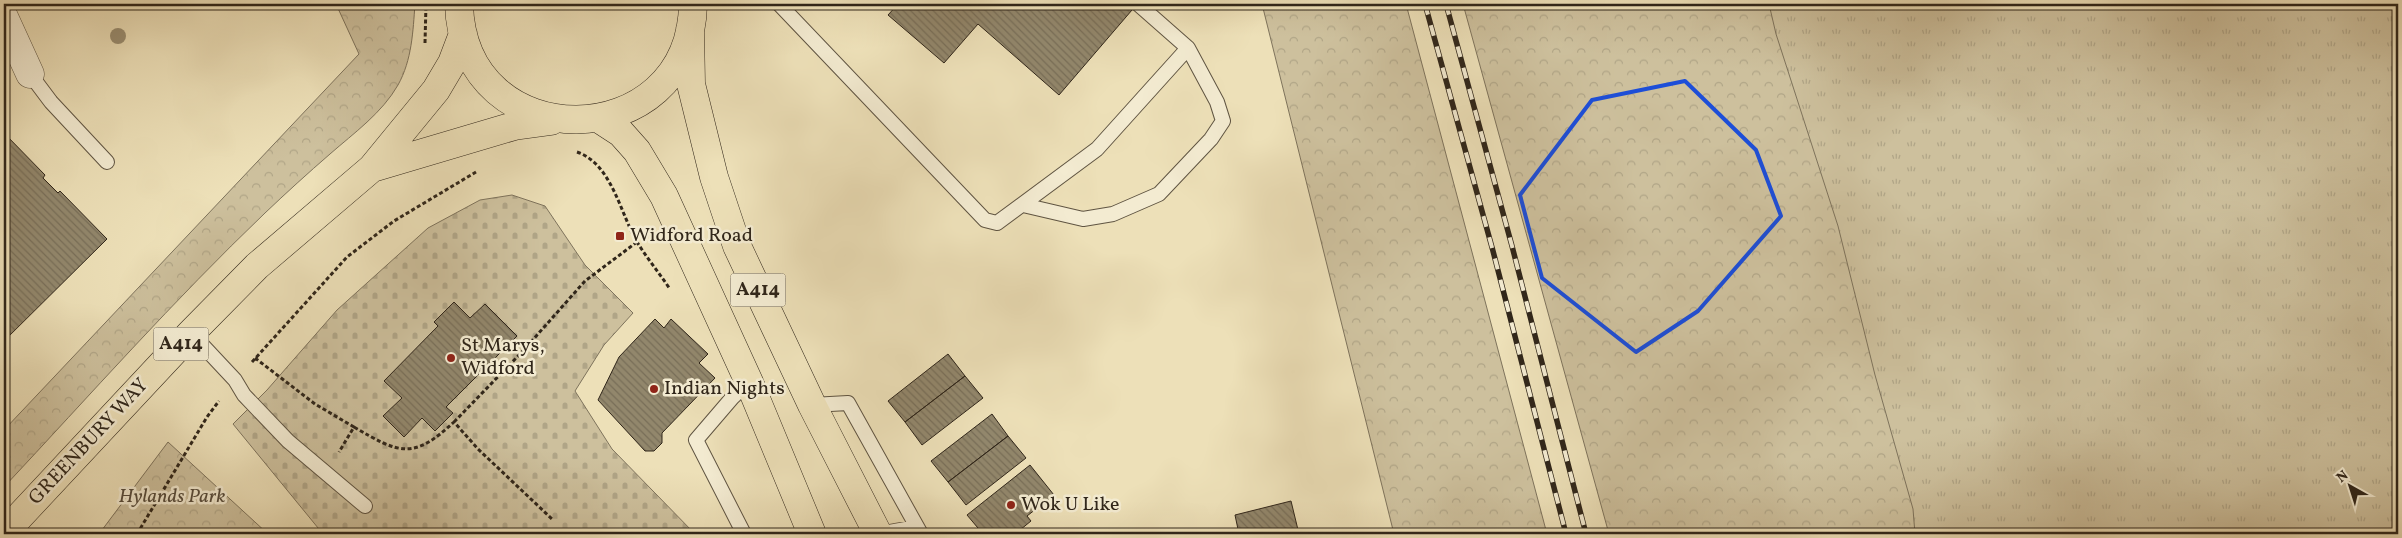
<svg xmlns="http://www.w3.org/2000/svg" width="2402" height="538" font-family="Vollkorn,serif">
<defs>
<pattern id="grass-tufts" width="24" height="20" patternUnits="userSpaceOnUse" patternTransform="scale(1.25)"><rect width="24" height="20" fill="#cdc09d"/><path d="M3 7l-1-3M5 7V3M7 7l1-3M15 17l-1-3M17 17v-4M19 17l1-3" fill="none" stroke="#b0a587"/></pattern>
<pattern id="forest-crowns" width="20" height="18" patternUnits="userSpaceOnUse" patternTransform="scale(1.25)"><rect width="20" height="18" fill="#cdc09d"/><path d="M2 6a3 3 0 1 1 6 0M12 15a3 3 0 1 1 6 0" fill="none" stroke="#b0a587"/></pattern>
<pattern id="cemetery-stones" width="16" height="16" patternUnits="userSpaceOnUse" patternTransform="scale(1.25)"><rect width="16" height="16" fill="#cdc09d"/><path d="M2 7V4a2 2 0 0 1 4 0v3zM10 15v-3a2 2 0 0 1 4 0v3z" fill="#b0a587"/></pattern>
<pattern id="building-back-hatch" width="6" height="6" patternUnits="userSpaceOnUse" patternTransform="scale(1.25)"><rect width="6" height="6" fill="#92876c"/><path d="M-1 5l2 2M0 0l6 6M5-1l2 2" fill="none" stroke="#786e58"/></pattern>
</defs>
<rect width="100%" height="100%" fill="#ede0b8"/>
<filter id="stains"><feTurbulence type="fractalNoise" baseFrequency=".004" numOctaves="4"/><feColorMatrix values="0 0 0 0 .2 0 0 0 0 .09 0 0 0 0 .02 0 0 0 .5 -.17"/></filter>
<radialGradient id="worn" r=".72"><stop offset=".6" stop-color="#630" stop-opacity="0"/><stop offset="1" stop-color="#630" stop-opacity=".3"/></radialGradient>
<path fill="url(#grass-tufts)" stroke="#7e735c" d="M1507,4H2398V534H1650Z"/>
<path fill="url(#forest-crowns)" stroke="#7e735c" d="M336,4H415C413,31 412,60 398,85C382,113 354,133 330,154C308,173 286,193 265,213C174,300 90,395 4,487V430L359,54Z
M1262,4H1406L1547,534H1394Z
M1463,4H1769L1776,34L1838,226L1875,375L1913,509L1915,534H1609Z
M168,442L268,534H99Z"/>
<path fill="url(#cemetery-stones)" stroke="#7e735c" d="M512,195L545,206L585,265L633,313L604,345L575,391L612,449L695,534H323L233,424L267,390L337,310L428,228L480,200Z"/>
<path fill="url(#building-back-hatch)" stroke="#30261a" d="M898,4H1125L1132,10L1059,95L978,24L944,63L888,15Z
M4,133L45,175L43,178L58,193L60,191L107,239L4,341Z
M454,302L470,318L485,304L517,336L446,407L453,413L435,431L422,418L404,437L383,416L402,398L384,381L438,326L434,322Z
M655,319L664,328L671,319L708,354L699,363L715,378L662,433V443L654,451H645L598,400L619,357Z
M948,354L965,376L905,422L888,401Z
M965,376L983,398L922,445L905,422Z
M992,414L1008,436L948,482L931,461Z
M1008,436L1026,458L966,505L948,482Z
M1030,465L1054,495L1027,516L1031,521L1015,534H983L967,515Z
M1291,501L1299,534H1239L1235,515Z"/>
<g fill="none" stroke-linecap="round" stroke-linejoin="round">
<defs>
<path id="lane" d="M779,4L985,220L997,223L1097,149L1188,48L1138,4
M30,74L51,102L107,162
M1023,205L1083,219L1113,214L1159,194L1211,139L1223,121L1217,102L1188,48
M191,333L235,380L244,395L288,441L365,506
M812,405L848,403L921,534
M744,534L696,440L732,398L749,382
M878,534L917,527"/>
<path id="street" d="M4,17L30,74"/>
<path id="highway" d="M459,4C463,160 691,156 693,4
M690,30L691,84L714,177L737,246L812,405L878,534
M598,118L621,133L637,151L664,196L749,382L812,534
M372,168L514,126L551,121
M4,533L191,333L257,266L372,168L436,90L452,63L463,34"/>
</defs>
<use href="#lane" stroke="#5f5442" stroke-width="16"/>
<use href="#street" stroke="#5f5442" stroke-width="29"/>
<use href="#highway" stroke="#30261a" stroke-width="29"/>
<path stroke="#30261a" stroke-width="3" stroke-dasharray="4 2.5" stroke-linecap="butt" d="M425,43L426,4
M577,152C612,164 620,213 637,242C647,258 659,273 670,289
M255,358L315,404L354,427L339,452
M252,362L347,257L394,221L476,172
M454,422L522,352L585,281L637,242
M354,427C400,454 413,460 454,422L478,449L552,519
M137,534L207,417L219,401"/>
<use href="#lane" stroke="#f3ebd1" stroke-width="14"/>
<use href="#street" stroke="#f3ebd1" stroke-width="28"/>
<use href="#highway" stroke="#ede0b8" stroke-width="28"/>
<defs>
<path id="rail" d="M1425,4L1493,251L1566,534
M1446,4L1512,246L1586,534"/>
</defs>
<use href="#rail" stroke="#30261a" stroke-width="5.5"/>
<use href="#rail" stroke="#f3ebd1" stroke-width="4" stroke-dasharray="11" stroke-linecap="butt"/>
</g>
<circle fill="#9a8f73" cx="118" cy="36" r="8"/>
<path fill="none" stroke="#1d4ed8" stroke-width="4" stroke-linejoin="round" d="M1685,81L1756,150L1781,216L1698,311L1636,352L1542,278L1520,195L1592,100Z"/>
<g fill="#8f2418" stroke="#f3ebd1" stroke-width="2">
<rect x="615" y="231" width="10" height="10" rx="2.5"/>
<circle cx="451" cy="358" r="5"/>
<circle cx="654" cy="389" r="5"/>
<circle cx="1011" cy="505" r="5"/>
</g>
<g text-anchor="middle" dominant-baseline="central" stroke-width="5" stroke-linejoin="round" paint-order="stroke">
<g fill="#f3ebd1" stroke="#6a6151" stroke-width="1">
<rect x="730.5" y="273.5" width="55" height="33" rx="4"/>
<rect x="153.5" y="327.5" width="55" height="33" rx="4"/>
</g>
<g font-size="19" font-weight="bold" fill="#30261a">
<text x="758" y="290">A414</text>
<text x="181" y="344">A414</text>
</g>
<g font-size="20" fill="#30261a" stroke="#f3ebd1" text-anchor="start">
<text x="630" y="236">Widford Road</text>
<text x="461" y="346">St Marys,<tspan x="461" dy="23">Widford</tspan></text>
<text x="664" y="389">Indian Nights</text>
<text x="1021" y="505">Wok U Like</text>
</g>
<g font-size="20" fill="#30261a" stroke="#f3ebd1">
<text transform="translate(89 442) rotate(-47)">GREENBURY WAY</text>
</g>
<g font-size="20" font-style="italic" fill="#574c3b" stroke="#f3ebd1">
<text x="172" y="497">Hylands Park</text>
</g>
</g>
<rect width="2402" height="538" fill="none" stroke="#ede0b8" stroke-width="20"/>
<rect x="5" y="5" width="2392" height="528" fill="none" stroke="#30261a" stroke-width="2.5"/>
<rect x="10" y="10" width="2382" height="518" fill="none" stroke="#30261a"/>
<g transform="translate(2350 486) rotate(321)" stroke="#f3ebd1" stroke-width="4" paint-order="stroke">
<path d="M0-4L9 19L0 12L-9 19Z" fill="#30261a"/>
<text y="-8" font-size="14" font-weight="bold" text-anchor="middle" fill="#30261a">N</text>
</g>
<rect width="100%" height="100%" filter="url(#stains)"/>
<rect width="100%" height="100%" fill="url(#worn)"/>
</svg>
